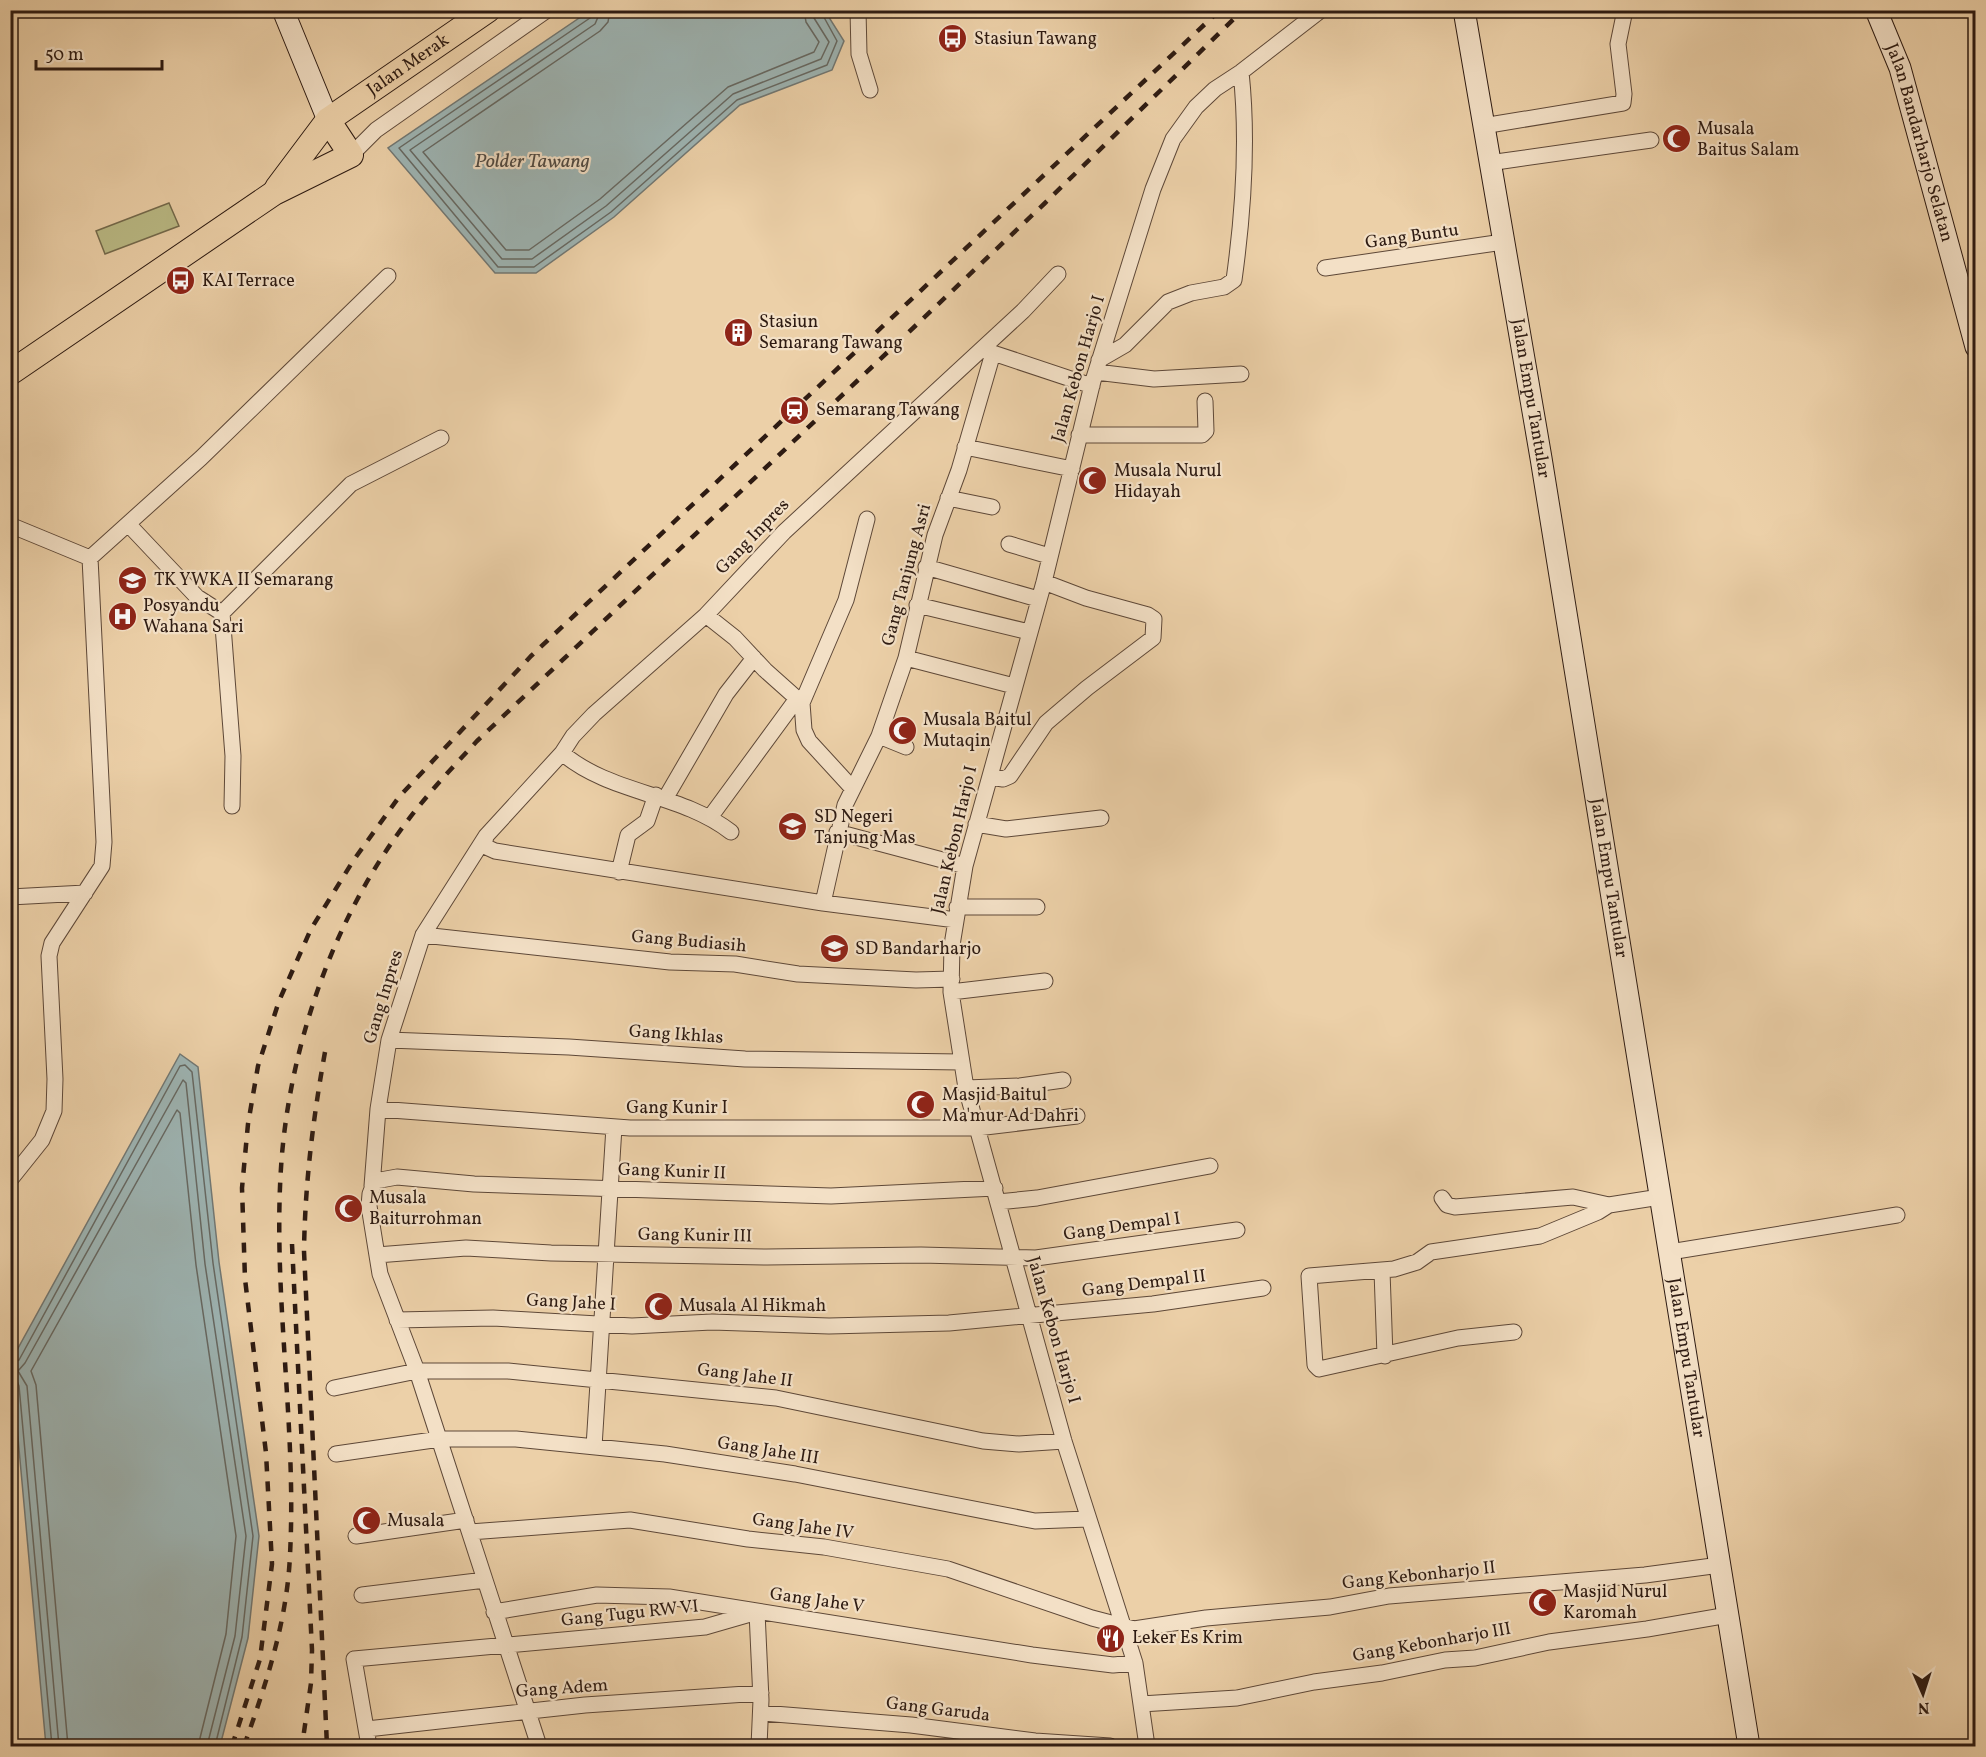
<svg xmlns="http://www.w3.org/2000/svg" width="1986" height="1757" font-family="Vollkorn,serif">
<rect width="100%" height="100%" fill="#ecd0a8"/>
<filter id="stains"><feTurbulence type="fractalNoise" baseFrequency=".00333" numOctaves="4"/><feColorMatrix values="0 0 0 0 .2 0 0 0 0 .09 0 0 0 0 .02 0 0 0 .5 -.17"/></filter>
<radialGradient id="worn" r=".72"><stop offset=".6" stop-color="#630" stop-opacity="0"/><stop offset="1" stop-color="#630" stop-opacity=".3"/></radialGradient>
<path fill="#baba85" stroke="#746a4c" stroke-width="1.5" d="M169,203L179,226L105,254L96,231Z"/>
<path fill="#9db4b3" stroke="#717773" stroke-width="1.5" d="M591,10L825,11L844,41L832,70L740,105L614,217L536,273H495L388,148Z
M180,1054L198,1067L219,1262L259,1536L248,1638L220,1746H46L11,1361Z"/>
<g fill="none" stroke-linecap="round" stroke-linejoin="round">
<path stroke="#666862" stroke-width="1.5" d="M593,10L590,18L399,148L498,267H534L611,212L737,100L827,65L837,41L820,10
M601,10L595,24L410,150L502,259H532L606,206L733,94L821,59L829,42L814,18L813,10
M610,10L608,22L600,31L423,152L506,250H529L600,199L728,87L814,52L819,42L806,22L804,10
M10,1364L19,1360L180,1066L185,1065L192,1072L213,1263L253,1536L242,1637L215,1746
M10,1380L17,1381L19,1386L52,1746
M59,1746L27,1386L18,1371L25,1363L183,1080L186,1083L205,1264L246,1536L235,1636L207,1746
M68,1746L36,1385L31,1371L177,1110L180,1113L196,1265L236,1536L226,1634L198,1746"/>
<defs>
<path id="street" d="M858,10L859,54L870,90
M1483,126L1623,103L1624,94L1618,44L1625,10
M351,155L376,130L547,10
M1489,163L1651,140
M1325,268L1503,242
M1099,360L1125,345L1168,302L1191,293L1224,287L1234,280C1243,215 1248,137 1241,72
M1096,372L1154,379L1241,374
M1079,435H1202L1206,431L1205,401
M965,447L1072,469
M948,498L992,507
M10,525L90,558
M129,525L197,597L222,613
M1009,544L1049,556
M926,567L1038,599
M917,605L1029,632
M706,615L735,638L765,670L802,703L846,600L867,519
M906,658L1014,686
M802,703L804,730L809,741L853,789
M879,736L906,747
M562,753C610,794 681,793 731,832
M990,777L1003,779L1010,776L1046,723L1087,688L1153,638L1154,619L1148,615L1086,598L1044,582
M665,799L726,694L754,658
M232,806L233,756L222,613L351,484L441,438
M711,816L796,700
M976,824L1006,829L1101,818
M837,832L965,866
M486,836L484,846L495,851L823,903L956,920
M619,872L628,835L647,821L656,795
M10,897L85,893
M823,903L845,805L879,736L906,658L935,535L959,470L993,353L1092,386
M957,907H1037
M423,935L670,962L735,964L798,974L916,980L952,979
M951,992L1045,981
M389,1040L569,1047L745,1059L961,1062
M966,1088L1020,1086L1063,1080
M378,1109L630,1128H977L1077,1116
M10,1180L42,1140L54,1111L55,1079L49,956L52,943L102,866L104,842L90,558L201,458L388,276
M372,1186L378,1109L389,1040L423,935L486,836L562,753L573,736L594,714L706,615L784,532L1023,311L1058,274
M1442,1198L1447,1205L1455,1207L1573,1197L1609,1205L1660,1197
M998,1202L1037,1198L1210,1166
M1670,1252L1897,1215
M377,1255L466,1248L551,1253L767,1257L921,1255L1036,1258L1237,1230
M1382,1271L1385,1356
M397,1320L493,1318L632,1326L712,1322L829,1326L949,1323L1153,1304L1263,1288
M1514,1332L1458,1338L1319,1369L1315,1365L1309,1276L1394,1269L1417,1262L1431,1252L1540,1236L1598,1212L1609,1205
M334,1388L417,1371H508L776,1398L983,1441L1019,1444L1064,1441
M594,1447L614,1127
M336,1454L440,1439H516L665,1454L795,1474L1035,1521L1088,1519
M470,1532L630,1520L748,1539L824,1547L948,1569L1092,1618L1134,1629L1206,1618L1330,1607L1389,1596L1645,1575L1720,1565
M356,1536L466,1520
M362,1595L485,1580
M494,1612L597,1595L669,1597L1032,1655L1113,1665L1135,1663
M1141,1704L1237,1698L1314,1682L1382,1673L1445,1660L1475,1658L1549,1642L1647,1629L1728,1615
M761,1713L911,1725L1035,1741L1110,1746
M367,1729L585,1705L761,1693
M369,1746L354,1659L705,1627L757,1612L761,1700L759,1746
M539,1746L417,1371L380,1274L369,1206L370,1194L375,1181L397,1177L474,1184L831,1196L995,1188
M1147,1746L1135,1663L1064,1441L966,1088L951,992L952,945L965,866L1044,582L1093,381L1153,189L1173,139L1196,107L1215,89L1241,72L1321,10"/>
<g id="secondary">
<path d="M283,10L328,120"/>
<path id="s1" d="M1464,10L1541,458L1749,1746"/>
<path id="s2" d="M1876,10L1900,68L1976,347"/>
</g>
<g id="primary">
<path id="s3" d="M277,188L328,120L488,10"/>
<path d="M10,373L274,193L351,155L328,120"/>
</g>
</defs>
<use href="#street" stroke="#5e4838" stroke-width="17"/>
<use href="#secondary" stroke="#2e1b12" stroke-width="23"/>
<use href="#primary" stroke="#2e1b12" stroke-width="26"/>
<use href="#street" stroke="#f3e0c6" stroke-width="15"/>
<use href="#secondary" stroke="#f3e0c6" stroke-width="21"/>
<use href="#primary" stroke="#ecd0a8" stroke-width="24"/>
<path stroke="#2e1b12" stroke-width="4.5" stroke-dasharray="10 10" stroke-linecap="butt" d="M325,1052C313,1119 305,1183 304,1251L327,1746
M292,1244L312,1650L311,1683L302,1746
M232,1746L260,1659L272,1564L266,1453L245,1279L242,1188L248,1124L258,1066L279,1001L311,929L353,861L399,797L531,656L1220,10
M244,1746C266,1684 287,1622 290,1555C297,1421 271,1287 282,1154C292,1042 332,926 397,835C421,801 449,771 477,741L1044,204L1243,10"/>
</g>
<defs>
<symbol id="bus-disc" viewBox="-11 -11 22 22"><circle r="9.5" fill="#8f2418" stroke="#f3e0c6"/><path d="M-5-6H5V4H4V6H2V4H-2V6H-4V4H-5ZM-3.5-4V0h7V-4ZM-3.5 1.2v1.5H-2V1.2ZM2 1.2v1.5H3.5V1.2Z" fill="#fff"/></symbol>
<symbol id="mosque-disc" viewBox="-11 -11 22 22"><circle r="9.5" fill="#8f2418" stroke="#f3e0c6"/><path d="M3.5-4.9A6 6 0 1 0 3.5 4.9A5 5 0 1 1 3.5-4.9Z" fill="#fff"/></symbol>
<symbol id="building-disc" viewBox="-11 -11 22 22"><circle r="9.5" fill="#8f2418" stroke="#f3e0c6"/><path d="M-4-6H4V6H1V3H-1V6H-4ZM-2.5-4.3h1.7v1.8h-1.7ZM.8-4.3h1.7v1.8H.8ZM-2.5-1h1.7V.8h-1.7ZM.8-1h1.7V.8H.8Z" fill="#fff"/></symbol>
<symbol id="station-disc" viewBox="-11 -11 22 22"><circle r="9.5" fill="#8f2418" stroke="#f3e0c6"/><path d="M-3-6H3Q5-6 5-4V2Q5 4 3 4L4.5 6H3L1.5 4h-3L-3 6H-4.5L-3 4Q-5 4-5 2V-4Q-5-6-3-6ZM-3.5-4v3h7v-3ZM-3.5 1v1.5H-2V1ZM2 1v1.5H3.5V1Z" fill="#fff"/></symbol>
<symbol id="school-disc" viewBox="-11 -11 22 22"><circle r="9.5" fill="#8f2418" stroke="#f3e0c6"/><path d="M0-5L7-2L0 1L-7-2ZM-4 1L0 2.5L4 1V4Q0 6-4 4Z" fill="#fff"/></symbol>
<symbol id="hospital-disc" viewBox="-11 -11 22 22"><circle r="9.5" fill="#8f2418" stroke="#f3e0c6"/><path d="M-5-5h3v3.5h4V-5h3V5h-3V1.5h-4V5h-3Z" fill="#fff"/></symbol>
<symbol id="restaurant-disc" viewBox="-11 -11 22 22"><circle r="9.5" fill="#8f2418" stroke="#f3e0c6"/><path d="M-5-6h1v4h1v-4h1v4h1v-4h1v5L-1.5 .5V6h-2V.5L-5-1ZM5-6V6H3V1.5H1.5Q1.5-4 5-6Z" fill="#fff"/></symbol>
</defs>
<g fill-rule="evenodd">
<use href="#bus-disc" x="936" y="22" width="33" height="33"/>
<use href="#mosque-disc" x="1660" y="122" width="33" height="33"/>
<use href="#bus-disc" x="164" y="264" width="33" height="33"/>
<use href="#building-disc" x="722" y="316" width="33" height="33"/>
<use href="#station-disc" x="778" y="394" width="33" height="33"/>
<use href="#mosque-disc" x="1076" y="464" width="33" height="33"/>
<use href="#school-disc" x="116" y="564" width="33" height="33"/>
<use href="#hospital-disc" x="106" y="600" width="33" height="33"/>
<use href="#mosque-disc" x="886" y="714" width="33" height="33"/>
<use href="#school-disc" x="776" y="810" width="33" height="33"/>
<use href="#school-disc" x="818" y="932" width="33" height="33"/>
<use href="#mosque-disc" x="904" y="1088" width="33" height="33"/>
<use href="#mosque-disc" x="332" y="1192" width="33" height="33"/>
<use href="#mosque-disc" x="642" y="1290" width="33" height="33"/>
<use href="#mosque-disc" x="350" y="1504" width="33" height="33"/>
<use href="#mosque-disc" x="1526" y="1586" width="33" height="33"/>
<use href="#restaurant-disc" x="1094" y="1622" width="33" height="33"/>
</g>
<g text-anchor="middle" dominant-baseline="central" stroke-width="4.5" stroke-linejoin="round" paint-order="stroke">
<g font-size="18" fill="#2e1b12" stroke="#f3e0c6" text-anchor="start">
<text x="974" y="39">Stasiun Tawang</text>
<text x="1697" y="129">Musala<tspan x="1697" dy="21">Baitus Salam</tspan></text>
<text x="202" y="281">KAI Terrace</text>
<text x="759" y="322">Stasiun<tspan x="759" dy="21">Semarang Tawang</tspan></text>
<text x="816" y="410">Semarang Tawang</text>
<text x="1114" y="471">Musala Nurul<tspan x="1114" dy="21">Hidayah</tspan></text>
<text x="154" y="580">TK YWKA II Semarang</text>
<text x="143" y="606">Posyandu<tspan x="143" dy="21">Wahana Sari</tspan></text>
<text x="923" y="720">Musala Baitul<tspan x="923" dy="21">Mutaqin</tspan></text>
<text x="814" y="817">SD Negeri<tspan x="814" dy="21">Tanjung Mas</tspan></text>
<text x="855" y="949">SD Bandarharjo</text>
<text x="942" y="1095">Masjid Baitul<tspan x="942" dy="21">Ma'mur Ad Dahri</tspan></text>
<text x="369" y="1198">Musala<tspan x="369" dy="21">Baiturrohman</tspan></text>
<text x="679" y="1306">Musala Al Hikmah</text>
<text x="387" y="1521">Musala</text>
<text x="1563" y="1592">Masjid Nurul<tspan x="1563" dy="21">Karomah</tspan></text>
<text x="1132" y="1638">Leker Es Krim</text>
</g>
<g font-size="18" fill="#2e1b12" stroke="#f3e0c6">
<text stroke="none"><textPath href="#s3" startOffset="182">Jalan Merak</textPath></text>
<text stroke="none"><textPath href="#s2" startOffset="140">Jalan Bandarharjo Selatan</textPath></text>
<text transform="translate(1412 237) rotate(-8)">Gang Buntu</text>
<text transform="translate(1079 369) rotate(-74)">Jalan Kebon Harjo I</text>
<text stroke="none"><textPath href="#s1" startOffset="394">Jalan Empu Tantular</textPath></text>
<text transform="translate(753 537) rotate(-46)">Gang Inpres</text>
<text transform="translate(907 575) rotate(-75)">Gang Tanjung Asri</text>
<text transform="translate(955 840) rotate(-77)">Jalan Kebon Harjo I</text>
<text stroke="none"><textPath href="#s1" startOffset="880">Jalan Empu Tantular</textPath></text>
<text transform="translate(689 942) rotate(5)">Gang Budiasih</text>
<text transform="translate(384 997) rotate(-73)">Gang Inpres</text>
<text transform="translate(676 1035) rotate(4)">Gang Ikhlas</text>
<text x="677" y="1108">Gang Kunir I</text>
<text transform="translate(672 1172) rotate(2)">Gang Kunir II</text>
<text transform="translate(1122 1227) rotate(-8)">Gang Dempal I</text>
<text transform="translate(695 1236) rotate(1)">Gang Kunir III</text>
<text transform="translate(1144 1284) rotate(-7)">Gang Dempal II</text>
<text transform="translate(571 1303) rotate(3)">Gang Jahe I</text>
<text transform="translate(1053 1330) rotate(74)">Jalan Kebon Harjo I</text>
<text stroke="none"><textPath href="#s1" startOffset="1366">Jalan Empu Tantular</textPath></text>
<text transform="translate(745 1376) rotate(7)">Gang Jahe II</text>
<text transform="translate(768 1451) rotate(9)">Gang Jahe III</text>
<text transform="translate(803 1527) rotate(8)">Gang Jahe IV</text>
<text transform="translate(1419 1576) rotate(-6)">Gang Kebonharjo II</text>
<text transform="translate(817 1601) rotate(8)">Gang Jahe V</text>
<text transform="translate(630 1614) rotate(-6)">Gang Tugu RW VI</text>
<text transform="translate(1432 1643) rotate(-10)">Gang Kebonharjo III</text>
<text transform="translate(562 1689) rotate(-4)">Gang Adem</text>
<text transform="translate(938 1710) rotate(7)">Gang Garuda</text>
</g>
<g font-size="20" font-style="italic" fill="#4f4942" stroke="#f3e0c6">
<text x="532" y="162">Polder Tawang</text>
</g>
</g>
<rect width="1986" height="1757" fill="none" stroke="#ecd0a8" stroke-width="36"/>
<rect x="12" y="12" width="1962" height="1733" fill="none" stroke="#2e1b12" stroke-width="3"/>
<rect x="18" y="18" width="1950" height="1721" fill="none" stroke="#2e1b12" stroke-width="1.5"/>
<g transform="translate(1923 1694) rotate(177)" stroke="#f3e0c6" stroke-width="4.5" paint-order="stroke">
<path d="M0-4.5L10 22L0 15L-10 22Z" fill="#2e1b12"/>
<text y="-9" font-size="16" font-weight="bold" text-anchor="middle" fill="#2e1b12">N</text>
</g>
<path d="M36 60v9h126v-9" fill="none" stroke="#2e1b12" stroke-width="3"/>
<text x="45" y="60" font-size="18" fill="#2e1b12" stroke="#f3e0c6" stroke-width="4.5" paint-order="stroke">50 m</text>
<rect width="100%" height="100%" filter="url(#stains)"/>
<rect width="100%" height="100%" fill="url(#worn)"/>
</svg>
